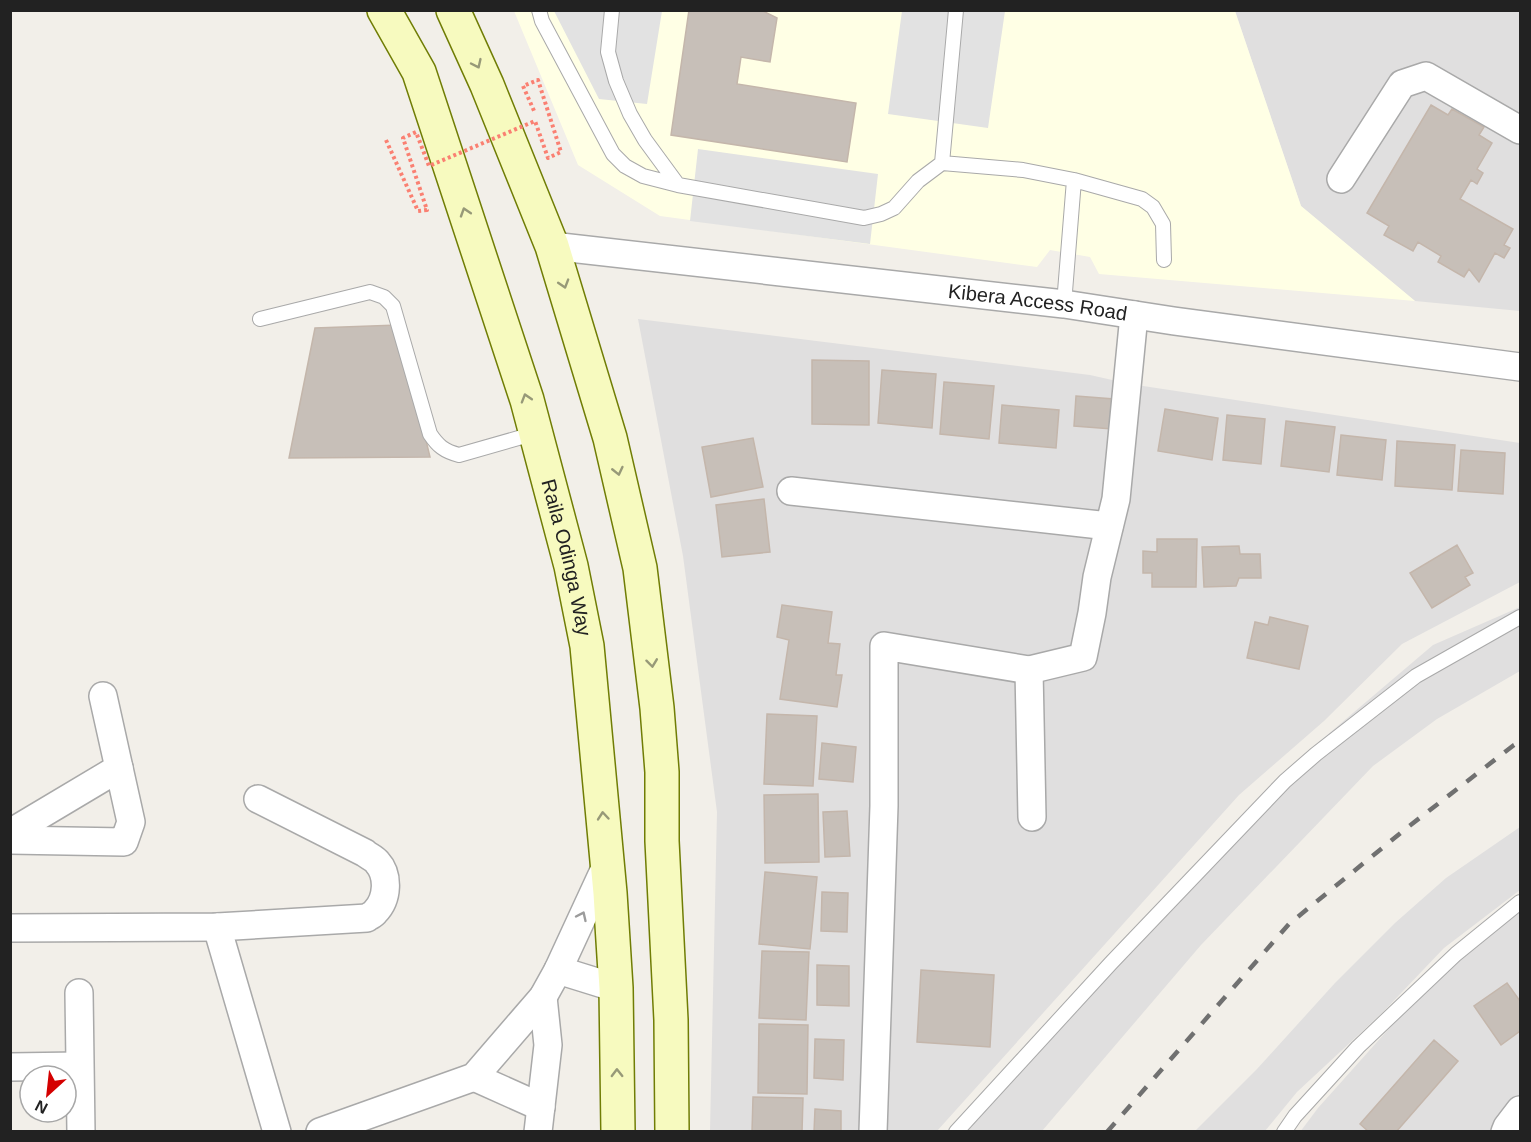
<svg xmlns="http://www.w3.org/2000/svg" width="1531" height="1142" font-family="Helvetica,sans-serif">
<rect width="100%" height="100%" fill="#f2efe9"/>
<path fill="#e0dfdf" d="M1235,11H1520V311L1415,301L1301,206Z
M638,319L1090,375L1130,384L1520,443V582L1402,644L1324,721L1239,795L937,1131H710L717,812L683,556Z
M1520,607V671L1437,719L1373,766L1201,945L1042,1131L950,1132L1173,891L1244,813L1313,747L1433,645Z
M1520,827V890L1444,948L1383,1012L1297,1092L1265,1131H1195L1257,1069L1335,983L1395,923L1446,878Z
M1520,900V1131L1300,1132L1318,1108L1469,939Z"/>
<path fill="#ffffe5" d="M514,11H1235L1301,206L1415,301L1099,274L1090,257L1050,250L1037,267L660,216L578,165Z"/>
<path fill="#e2e2e2" d="M554,11H662L647,104L599,99Z
M902,11H1005L988,128L888,114Z
M698,149L878,174L870,244L690,221Z"/>
<path fill="#c7bfb8" stroke="#c4b6ab" stroke-width="1.5" d="M689,10H761L777,18L770,62L741,57L737,84L856,103L847,162L671,135Z
M1431,105L1448,115L1452,109L1484,127L1479,135L1492,143L1477,169L1483,173L1477,184L1471,180L1460,199L1513,229L1504,245L1510,248L1504,258L1495,253L1479,282L1469,269L1464,277L1438,262L1441,256L1418,242L1413,251L1384,235L1389,226L1367,213Z
M398,325L430,457L289,458L315,328Z
M812,360L869,361V425L812,424Z
M882,370L936,374L932,428L878,423Z
M944,382L994,386L989,439L940,434Z
M1076,396L1114,399L1112,429L1074,426Z
M1002,405L1059,410L1056,448L999,443Z
M1165,409L1218,418L1212,460L1158,451Z
M1227,415L1265,419L1261,464L1223,460Z
M1286,421L1335,427L1329,472L1281,466Z
M1341,435L1386,440L1382,480L1337,475Z
M753,438L763,487L711,497L702,447Z
M1397,441L1455,445L1452,490L1395,486Z
M1461,450L1505,453L1503,494L1458,491Z
M764,499L770,552L722,557L716,505Z
M1157,539H1197L1196,587H1152V573H1143V551L1157,552Z
M1457,545L1473,573L1465,577L1470,585L1432,608L1410,573Z
M1239,546L1240,554H1260L1261,578H1239L1236,586L1204,587L1202,547Z
M782,605L832,612L828,643L840,644L836,675H842L837,707L780,699L789,640L777,637Z
M1270,617L1308,626L1299,669L1247,658L1255,622L1268,625Z
M767,714L817,716L813,786L764,784Z
M822,743L856,747L853,782L819,779Z
M818,794L819,862L765,863L764,795Z
M847,811L850,856L825,857L823,812Z
M765,872L817,877L810,949L759,944Z
M822,892L848,893L847,932L821,931Z
M762,951L809,952L806,1020L759,1018Z
M817,965L849,966V1006L817,1005Z
M921,970L994,975L990,1047L917,1042Z
M1507,983L1520,1001V1031L1501,1045L1474,1006Z
M759,1024L808,1025L807,1094L758,1093Z
M815,1039L844,1040L843,1080L814,1078Z
M1434,1040L1458,1061L1396,1132H1369L1360,1124Z
M753,1097L803,1098L802,1132H752Z
M815,1109L841,1111V1132H814Z"/>
<g fill="none" stroke-linecap="round" stroke-linejoin="round">
<defs>
<path id="service" d="M539,10L542,21L613,154L625,166L643,176L678,185L864,218L881,214L894,208L918,181L942,163L1023,170L1074,180L1142,199L1153,207L1163,224L1164,260
M612,10L608,52L616,81L630,114L645,140L678,185
M942,163L956,10
M1064,304L1074,180
M260,319L370,292L384,297L393,306L430,434C438,446 444,451 459,455L536,433
M956,1132L1111,963L1285,781L1316,754L1416,676L1520,617
M1284,1132L1295,1116L1358,1047L1456,954L1520,902"/>
<g id="minor">
<path d="M1341,179L1402,84L1426,76L1520,130"/>
<path id="s1" d="M552,246L1064,304L1174,321L1520,367"/>
<path d="M791,491L1109,526"/>
<path d="M1032,817L1029,670L1083,657L1092,613L1097,577L1116,499L1134,315"/>
<path d="M10,833L119,768"/>
<path d="M10,840L124,842L131,822L103,696"/>
<path d="M217,927L277,1132"/>
<path d="M10,928L217,927L367,918C369,916 373,915 375,912C388,899 389,875 377,862C374,858 368,856 365,853L258,799"/>
<path d="M558,970L616,988"/>
<path d="M79,993L81,1132"/>
<path d="M10,1067L79,1066"/>
<path d="M474,1077L541,1107"/>
<path d="M320,1132L474,1077L543,997L558,970L607,864"/>
<path d="M538,1132L548,1045L543,997"/>
<path d="M873,1132L884,806V646L1029,670"/>
<path d="M1505,1132L1507,1127L1520,1110"/>
</g>
<g id="secondary">
<path id="s2" d="M384,10L419,72L527,400L571,566L587,646L610,893L616,988L618,1132"/>
<path d="M453,10L487,85L552,246L610,438L640,568L657,708L662,772V841L671,1020L672,1132"/>
</g>
</defs>
<use href="#service" stroke="#a9a9a9" stroke-width="16"/>
<use href="#minor" stroke="#a9a9a9" stroke-width="30"/>
<use href="#secondary" stroke="#707d05" stroke-width="36"/>
<use href="#service" stroke="#fff" stroke-width="14"/>
<use href="#minor" stroke="#fff" stroke-width="27"/>
<use href="#secondary" stroke="#f7fabf" stroke-width="33"/>
<path stroke="#707070" stroke-width="4.5" stroke-dasharray="12 12" stroke-linecap="butt" d="M1107,1132L1289,924L1408,827L1514,745L1520,742"/>
<path stroke="#fa8072" stroke-width="4" stroke-dasharray="3 3" stroke-linecap="butt" d="M386,140L418,211L427,210L403,138L416,132L429,166L535,121L548,158L561,152L538,80L523,86L535,113"/>
</g>
<defs><path id="oneway-chevron" d="M-2-3.5L2.5 0L-2 3.5" fill="none" stroke-width="1.6" stroke-linecap="round" stroke-linejoin="round" transform="scale(1.5)"/></defs>
<g stroke="#979978">
<use href="#oneway-chevron" transform="translate(477 64) rotate(65)"/>
<use href="#oneway-chevron" transform="translate(465 212) rotate(-108)"/>
<use href="#oneway-chevron" transform="translate(564 284) rotate(73)"/>
<use href="#oneway-chevron" transform="translate(526 398) rotate(-107)"/>
<use href="#oneway-chevron" transform="translate(618 471) rotate(77)"/>
<use href="#oneway-chevron" transform="translate(652 663) rotate(83)"/>
<use href="#oneway-chevron" transform="translate(603 816) rotate(-95)"/>
<use href="#oneway-chevron" transform="translate(617 1073) rotate(-91)"/>
</g>
<use stroke="#9c9c9c" href="#oneway-chevron" transform="translate(582 916) rotate(-65)"/>
<g text-anchor="middle" dominant-baseline="central" stroke-width="6" stroke-linejoin="round" paint-order="stroke">
<g font-size="20" fill="#222" stroke="#fff">
<text stroke="none"><textPath href="#s1" startOffset="489">Kibera Access Road</textPath></text>
<text stroke="none"><textPath href="#s2" startOffset="579">Raila Odinga Way</textPath></text>
</g>
</g>
<rect width="1531" height="1142" fill="none" stroke="#222222" stroke-width="24"/>
<g transform="translate(48 1094) rotate(207)"><circle r="28" fill="#ffffff" stroke="#a7a7a7" stroke-width="1.5"/>
<path d="M0-4.5L10 22L0 15L-10 22Z" fill="#d40000"/>
<text y="-9" font-size="16" font-weight="bold" text-anchor="middle" fill="#222222">N</text>
</g>
</svg>
